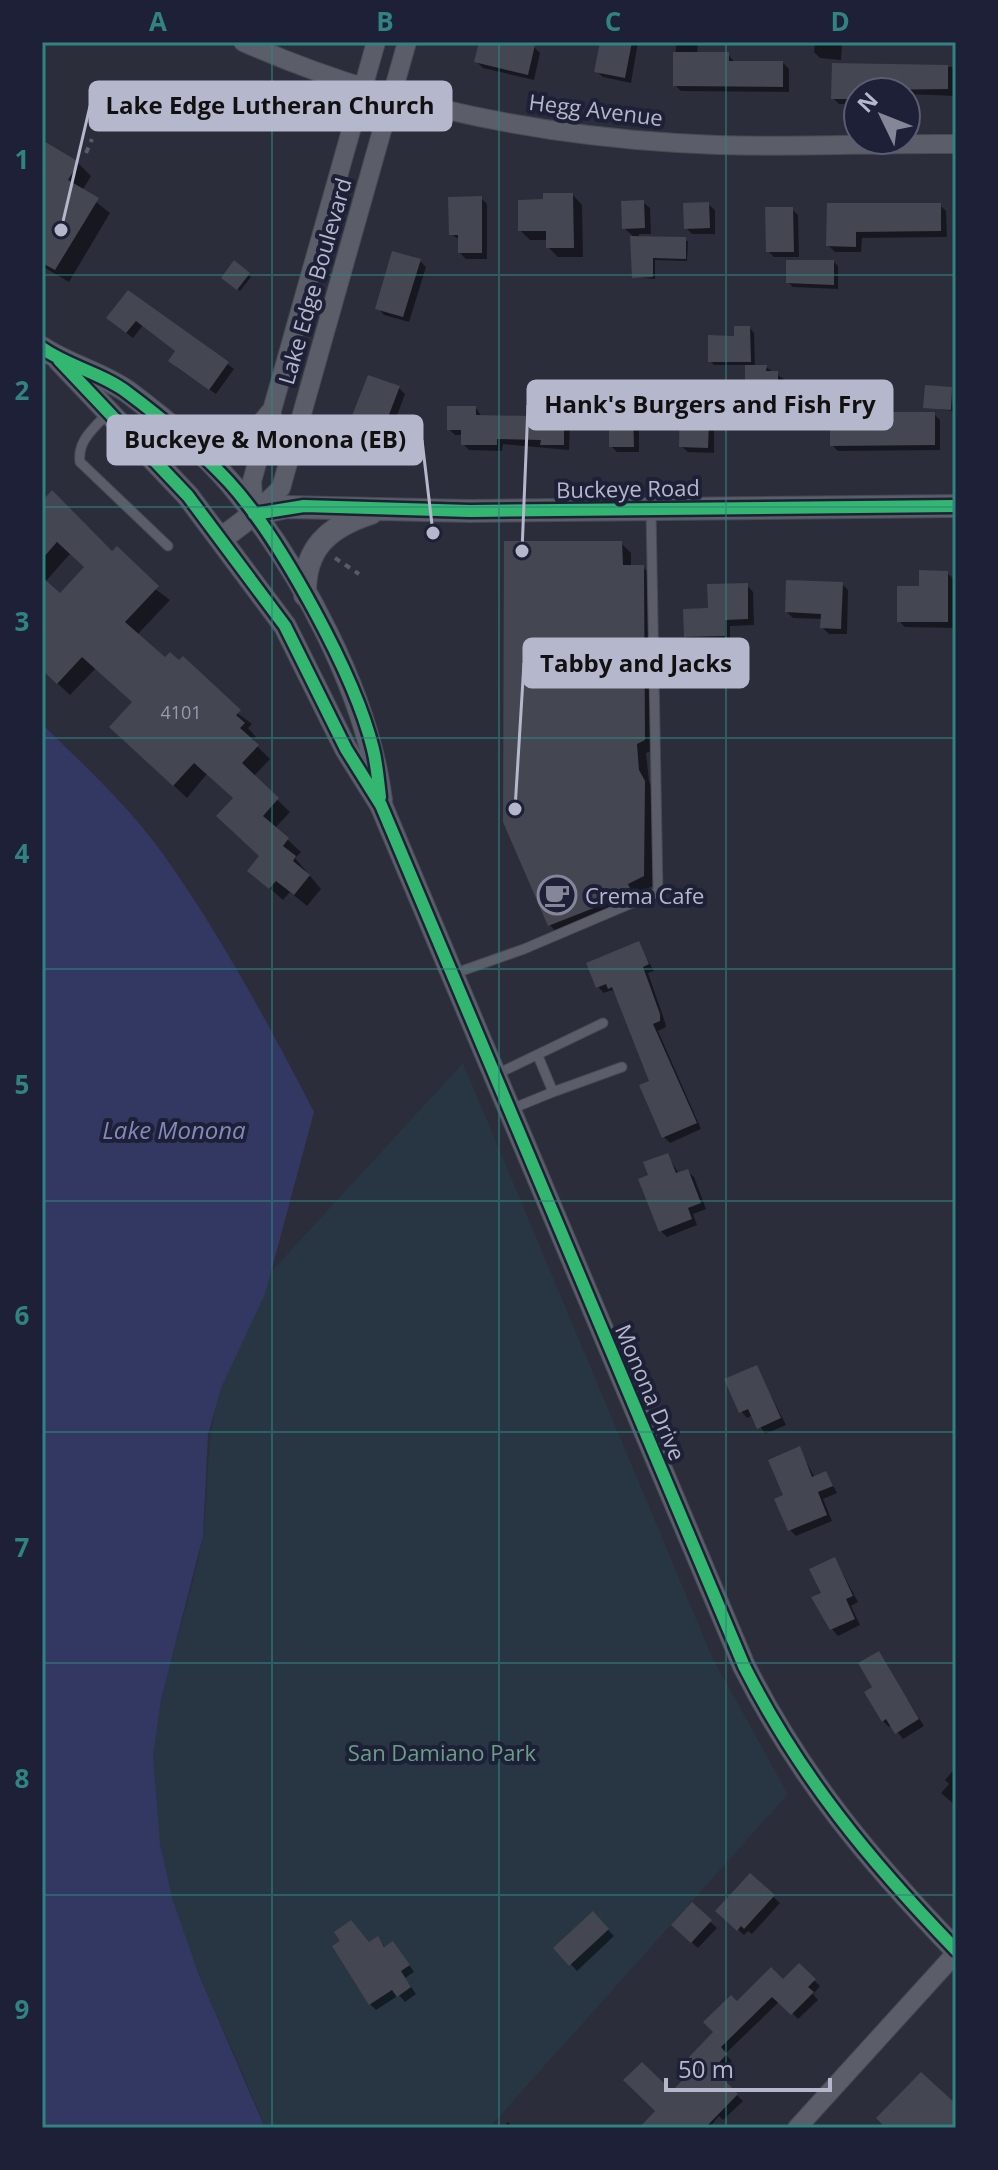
<svg xmlns="http://www.w3.org/2000/svg" width="998" height="2170" font-family="'Open Sans',sans-serif">
<rect width="100%" height="100%" fill="#2b2d3b"/>
<path fill="#273642" d="M463,1063L713,1659L788,1794L489,2128H265C230,2034 175,1944 160,1843C156,1815 151,1781 153,1753C160,1680 189,1611 202,1540C211,1486 203,1445 221,1389C234,1349 259,1313 271,1272Z"/>
<path fill="#323862" d="M42,724C87,768 135,812 170,864C225,943 270,1027 314,1112L265,1294L222,1386L208,1434L203,1536L161,1700L153,1755L160,1844L172,1898L199,1975L265,2128H42Z"/>
<path fill="#0007" fill-rule="evenodd" d="M481,42H513L534,47L540,53L534,80L483,68L477,62Z
M602,42H638L631,83L603,77L596,71Z
M676,42H698L697,54H728L735,63H783L789,69V92L681,91L675,85Z
M815,42H842L841,60L820,58L814,52Z
M834,65L956,67V96L858,92V104H839L833,98Z
M42,142L78,163L91,176L82,191L110,213L69,282L42,266Z
M573,195L582,205L583,257H558L548,247V240H530L520,230L545,201Z
M481,198L487,204V259H466L460,253V240L451,234Z
M643,202L650,208L651,234H639V238L688,241L687,261L655,260V279L634,277L632,235L624,228Z
M708,204L715,210V234H692L686,228Z
M829,205H940L946,211L947,237L862,238L861,252H835L828,245Z
M792,209L798,215L799,257H774L768,251Z
M420,261L426,267L409,322L384,315L378,308Z
M834,262L838,266V289L793,287L788,282Z
M234,263L251,277L240,291L224,277Z
M128,292L234,369L216,394L176,367L177,352L143,325L133,338L115,324Z
M750,328L754,333L755,367H766L784,379V397L792,403V428L760,427L754,421V400L747,393V365H714L710,361Z
M878,382L883,388V414H934L940,420V450L838,451L832,445L864,422Z
M399,388L405,394L387,443L357,432L351,426Z
M951,389L953,411L926,407Z
M701,407L714,430V453L688,452L681,446Z
M476,408L482,417L531,418L564,413L570,419L569,450L503,444L502,451L469,450L463,444V435H455L449,429Z
M632,415L639,421V452H617L611,446Z
M42,504L170,600L137,635L165,660L252,724L248,728L256,737L252,741L270,759L253,777L290,812L275,828L301,852L295,858L321,889L307,906L290,892L283,900L250,871L261,856L235,799L207,774L187,798L125,740L134,703L96,668L70,695L42,669ZM71,553L87,568L60,596L45,582Z
M621,543L631,553V567H643L653,577L654,750L646,753L649,781L654,792L653,886L636,894L640,903L559,935L550,925Z
M947,573L954,579L953,628L905,627L899,621L921,588Z
M842,584L848,590L847,634H829L822,627L823,619L793,618L787,612Z
M747,585L753,592L754,625L730,626V642L692,643L686,636L710,610Z
M638,944L654,971L648,973L665,1022L666,1027L658,1031L701,1129L670,1143L664,1137L651,1082L616,994L612,990L604,993L598,987Z
M667,1155L679,1174L687,1171L694,1177L706,1209L693,1214L697,1225L667,1237L661,1231Z
M756,1367L786,1425L765,1434L753,1415L747,1418L741,1411Z
M799,1449L815,1478L826,1473L837,1493L823,1499L832,1521L796,1536L790,1530L785,1496Z
M835,1559L858,1602L851,1606L860,1625L838,1636L832,1629L823,1594Z
M879,1654L924,1726L903,1739L892,1725L889,1727L883,1721Z
M956,1767V1806L941,1793L949,1784L945,1780Z
M751,1876L780,1903L752,1934L748,1931L744,1935L718,1911Z
M692,1905L717,1928L698,1948L679,1931Z
M593,1914L614,1936L577,1971L556,1948Z
M378,1939L386,1948L399,1950L414,1972L405,1978L416,1994L405,2002L399,1995L376,2010L370,2004V1944Z
M799,1966L820,1986L813,1994L818,2000L798,2019L780,2001L725,2054L732,2061L720,2073L708,2062L706,2065L743,2101L723,2120L719,2116L709,2128H642L700,2065L738,2004L783,1982Z
M508,2122L512,2127L513,2128H502Z"/>
<path fill="#444652" d="M479,42L535,45L528,75L474,62Z
M600,42H632L625,78L594,72Z
M673,52H729V61H783V87L673,86Z
M832,63L948,65V89L871,90L858,92V99H831Z
M42,140L79,162L68,180L99,198L55,270L42,263Z
M543,193H573L574,248H546V231H518V200L543,199Z
M482,196V253H458V235H449L448,197Z
M644,200L645,228L622,229L621,201Z
M709,202L710,228L684,229L683,203Z
M827,203H941V231L856,232V247L826,246Z
M765,207H793L794,252H766Z
M630,236L686,237V259L653,258V277L632,278Z
M392,251L421,259L403,317L375,309Z
M234,260L250,273L237,290L221,278Z
M786,260H834V285L786,283Z
M128,290L229,362L209,390L168,361L175,351L136,321L126,333L106,318Z
M734,326H750L751,362H708V335L734,336Z
M745,365H767L766,371H778V395H787V422H752V394H745Z
M368,375L400,386L380,438L348,426Z
M862,380H878V412H935V445L830,446V421L862,420Z
M925,385L952,387L951,410L923,408Z
M680,404L702,405V421L709,422L708,448L679,447Z
M447,406H476V415L529,416V410L564,411V445H540L541,440L497,439V445H461V430H447Z
M609,413H633L634,447H609Z
M52,490L112,551L117,546L159,586L125,622L165,657L170,652L179,660L183,656L241,710L236,715L245,723L240,728L259,745L242,763L279,798L263,816L289,838L283,846L296,856L293,861L310,875L294,895L276,881L269,889L247,871L259,856L216,816L233,798L194,763L173,786L109,727L132,702L82,657L57,684L42,670V577L60,593L84,567L57,542L42,559V501Z
M504,541H622L623,565H644L645,740L637,744L639,770L645,781L644,876L628,884L632,893L548,926L503,822Z
M919,570L948,571V622H897V586H919Z
M786,580L843,582L841,629L820,628L821,614L785,612Z
M748,583V619L725,620V636L684,637L683,609L708,608L707,584Z
M639,941L649,964L643,967L660,1014V1021L653,1024L697,1123L662,1138L639,1085L649,1081L612,987L608,989L606,984L596,988L586,963Z
M668,1153L676,1173L688,1169L701,1203L688,1208L692,1219L659,1232L638,1179L648,1175L643,1162Z
M757,1365L781,1418L757,1429L748,1409L739,1413L724,1379Z
M800,1446L812,1477L826,1471L833,1486L818,1492L827,1515L788,1531L774,1499L783,1495L768,1460Z
M835,1557L853,1596L846,1599L855,1619L830,1630L811,1597L821,1593L809,1569Z
M879,1651L919,1719L895,1734L886,1719L882,1722L864,1692L872,1687L858,1663Z
M750,1873L775,1895L744,1929L741,1926L737,1931L715,1911Z
M692,1902L712,1920L691,1943L671,1925Z
M593,1911L609,1929L569,1966L553,1948Z
M351,1920L369,1942L378,1936L384,1947L393,1941L410,1965L401,1971L411,1987L397,1997L392,1990L369,2005L332,1946L340,1941L334,1932Z
M799,1963L816,1979L808,1987L814,1992L791,2015L772,1997L721,2047L727,2054L713,2069L706,2062L738,2094L705,2128H639L655,2111L623,2080L642,2062L672,2091L697,2065L689,2057L713,2032L703,2022L731,1995L737,2001L771,1967L783,1979Z
M921,2072L956,2104V2128H886L876,2118Z"/>
<g fill="none" stroke-linecap="round" stroke-linejoin="round">
<defs>
<path id="service" d="M107,414C94,428 77,441 80,462L168,546
M453,974L524,949L658,892L651,511
M538,1056L553,1092L622,1067
M495,1075L603,1023
M509,1110L553,1092"/>
<path id="minor" d="M243,42C380,103 529,134 677,143C770,149 863,143 956,144
M254,514L281,488L407,42
M254,514L252,481L376,42
M797,2128L956,1953"/>
<path id="tertiary" d="M42,348C69,366 101,373 128,392C164,419 203,451 232,485C301,569 367,692 381,800
M59,360L188,496L285,626L346,749L381,805L744,1666C800,1777 870,1861 956,1950
M193,448C226,458 251,440 270,415
M221,539L254,514L287,507L470,511L956,506
M305,595C304,548 328,527 371,513"/>
</defs>
<use href="#service" stroke="#474954" stroke-width="11"/>
<use href="#minor" stroke="#474954" stroke-width="20"/>
<use href="#tertiary" stroke="#474954" stroke-width="24"/>
<path stroke="#595c66" stroke-width="4" stroke-dasharray="6 6" stroke-linecap="butt" d="M86,153L92,139
M335,558L359,574"/>
<use href="#service" stroke="#5b5d69" stroke-width="9"/>
<use href="#minor" stroke="#5b5d69" stroke-width="18"/>
<use href="#tertiary" stroke="#5b5d69" stroke-width="22"/>
<defs>
<path id="cycleway" d="M42,348C69,367 102,373 128,393C163,419 199,450 229,482C280,538 355,675 373,749C377,765 378,781 380,797
M59,360L188,496L285,626L346,749L381,805L744,1666C800,1777 870,1861 956,1950
M254,514L304,506L470,511L956,506"/>
</defs>
<use href="#cycleway" stroke="#1d2037" stroke-width="17"/>
<use href="#cycleway" stroke="#33b770" stroke-width="12"/>
</g>
<path fill="none" stroke="#308381" stroke-width="2" stroke-opacity="0.55" d="M272,42V2128M499,42V2128M726,42V2128M42,275H956M42,507H956M42,738H956M42,969H956M42,1201H956M42,1432H956M42,1663H956M42,1895H956"/>
<defs>
<symbol id="cafe-ring" viewBox="-11 -11 22 22"><circle r="9.5" fill="#1d2037" stroke="#858799" stroke-width="1.5"/><path d="M-5.5-4.5H6V0H3Q3 3.5 0 3.5H-2.5Q-5.5 3.5-5.5 0ZM3-3.2v2h1.7v-2ZM-6 4.5H4V6H-6Z" fill="#858799"/></symbol>
</defs>
<g fill-rule="evenodd">
<use href="#cafe-ring" x="535" y="873" width="44" height="44"/>
</g>
<g text-anchor="middle" dominant-baseline="central" stroke-width="8" stroke-linejoin="round" paint-order="stroke">
<g font-size="18" fill="#999bae">
<text x="181" y="712">4101</text>
</g>
<g font-size="22" fill="#b5b7cc" stroke="#1d2037">
<text transform="translate(596 109) rotate(7)">Hegg Avenue</text>
<text transform="translate(314 281) rotate(-74)">Lake Edge Boulevard</text>
<text transform="translate(628 488) rotate(-1)">Buckeye Road</text>
<text transform="translate(651 1392) rotate(67)">Monona Drive</text>
</g>
<g font-size="22" fill="#b5b7cc" stroke="#1d2037" text-anchor="start">
<text x="585" y="895">Crema Cafe</text>
</g>
<g font-size="22" fill="#6b9e86" stroke="#1d2037">
<text x="442" y="1752">San Damiano Park</text>
</g>
<g font-size="24" font-style="italic" fill="#8289b9" stroke="#1d2037">
<text x="174" y="1129">Lake Monona</text>
</g>
</g>
<path fill="none" stroke="#b5b7cc" stroke-width="3" d="M61 230L90 106M522 551L528 405M433 533L422 440M515 809L524 663"/>
<g fill="#b5b7cc" stroke="#1d2037" stroke-width="3">
<circle cx="61" cy="230" r="8"/>
<circle cx="522" cy="551" r="8"/>
<circle cx="433" cy="533" r="8"/>
<circle cx="515" cy="809" r="8"/>
</g>
<g fill="#b5b7cc" stroke="#b5b7cc" stroke-width="3">
<rect x="90" y="82" width="361" height="48" rx="8"/>
<rect x="528" y="381" width="364" height="48" rx="8"/>
<rect x="108" y="416" width="314" height="48" rx="8"/>
<rect x="524" y="639" width="224" height="48" rx="8"/>
</g>
<g font-size="24" text-anchor="middle" font-weight="bold" fill="#111">
<text x="270" y="114">Lake Edge Lutheran Church</text>
<text x="710" y="413">Hank's Burgers and Fish Fry</text>
<text x="265" y="448">Buckeye &amp; Monona (EB)</text>
<text x="636" y="672">Tabby and Jacks</text>
</g>
<rect width="998" height="2170" fill="none" stroke="#1d2037" stroke-width="88"/>
<g transform="translate(882 116) rotate(313)"><circle r="38" fill="#1d2037" stroke="#5a5c73" stroke-width="2"/>
<path d="M0-6L14 30L0 20L-14 30Z" fill="#858799"/>
<text y="-12" font-size="22" font-weight="bold" text-anchor="middle" fill="#b5b7cc">N</text>
</g>
<path d="M666 2078v12h164v-12" fill="none" stroke="#b5b7cc" stroke-width="4"/>
<text x="678" y="2078" font-size="24" fill="#b5b7cc" stroke="#1d2037" stroke-width="6" paint-order="stroke">50 m</text>
<rect x="44" y="44" width="910" height="2082" fill="none" stroke="#308381" stroke-width="3"/>
<g font-size="26" text-anchor="middle" font-weight="bold" fill="#308381">
<text x="158" y="31">A</text>
<text x="385" y="31">B</text>
<text x="613" y="31">C</text>
<text x="840" y="31">D</text>
<text x="22" y="169">1</text>
<text x="22" y="400">2</text>
<text x="22" y="631">3</text>
<text x="22" y="863">4</text>
<text x="22" y="1094">5</text>
<text x="22" y="1325">6</text>
<text x="22" y="1557">7</text>
<text x="22" y="1788">8</text>
<text x="22" y="2019">9</text>
</g>
</svg>
